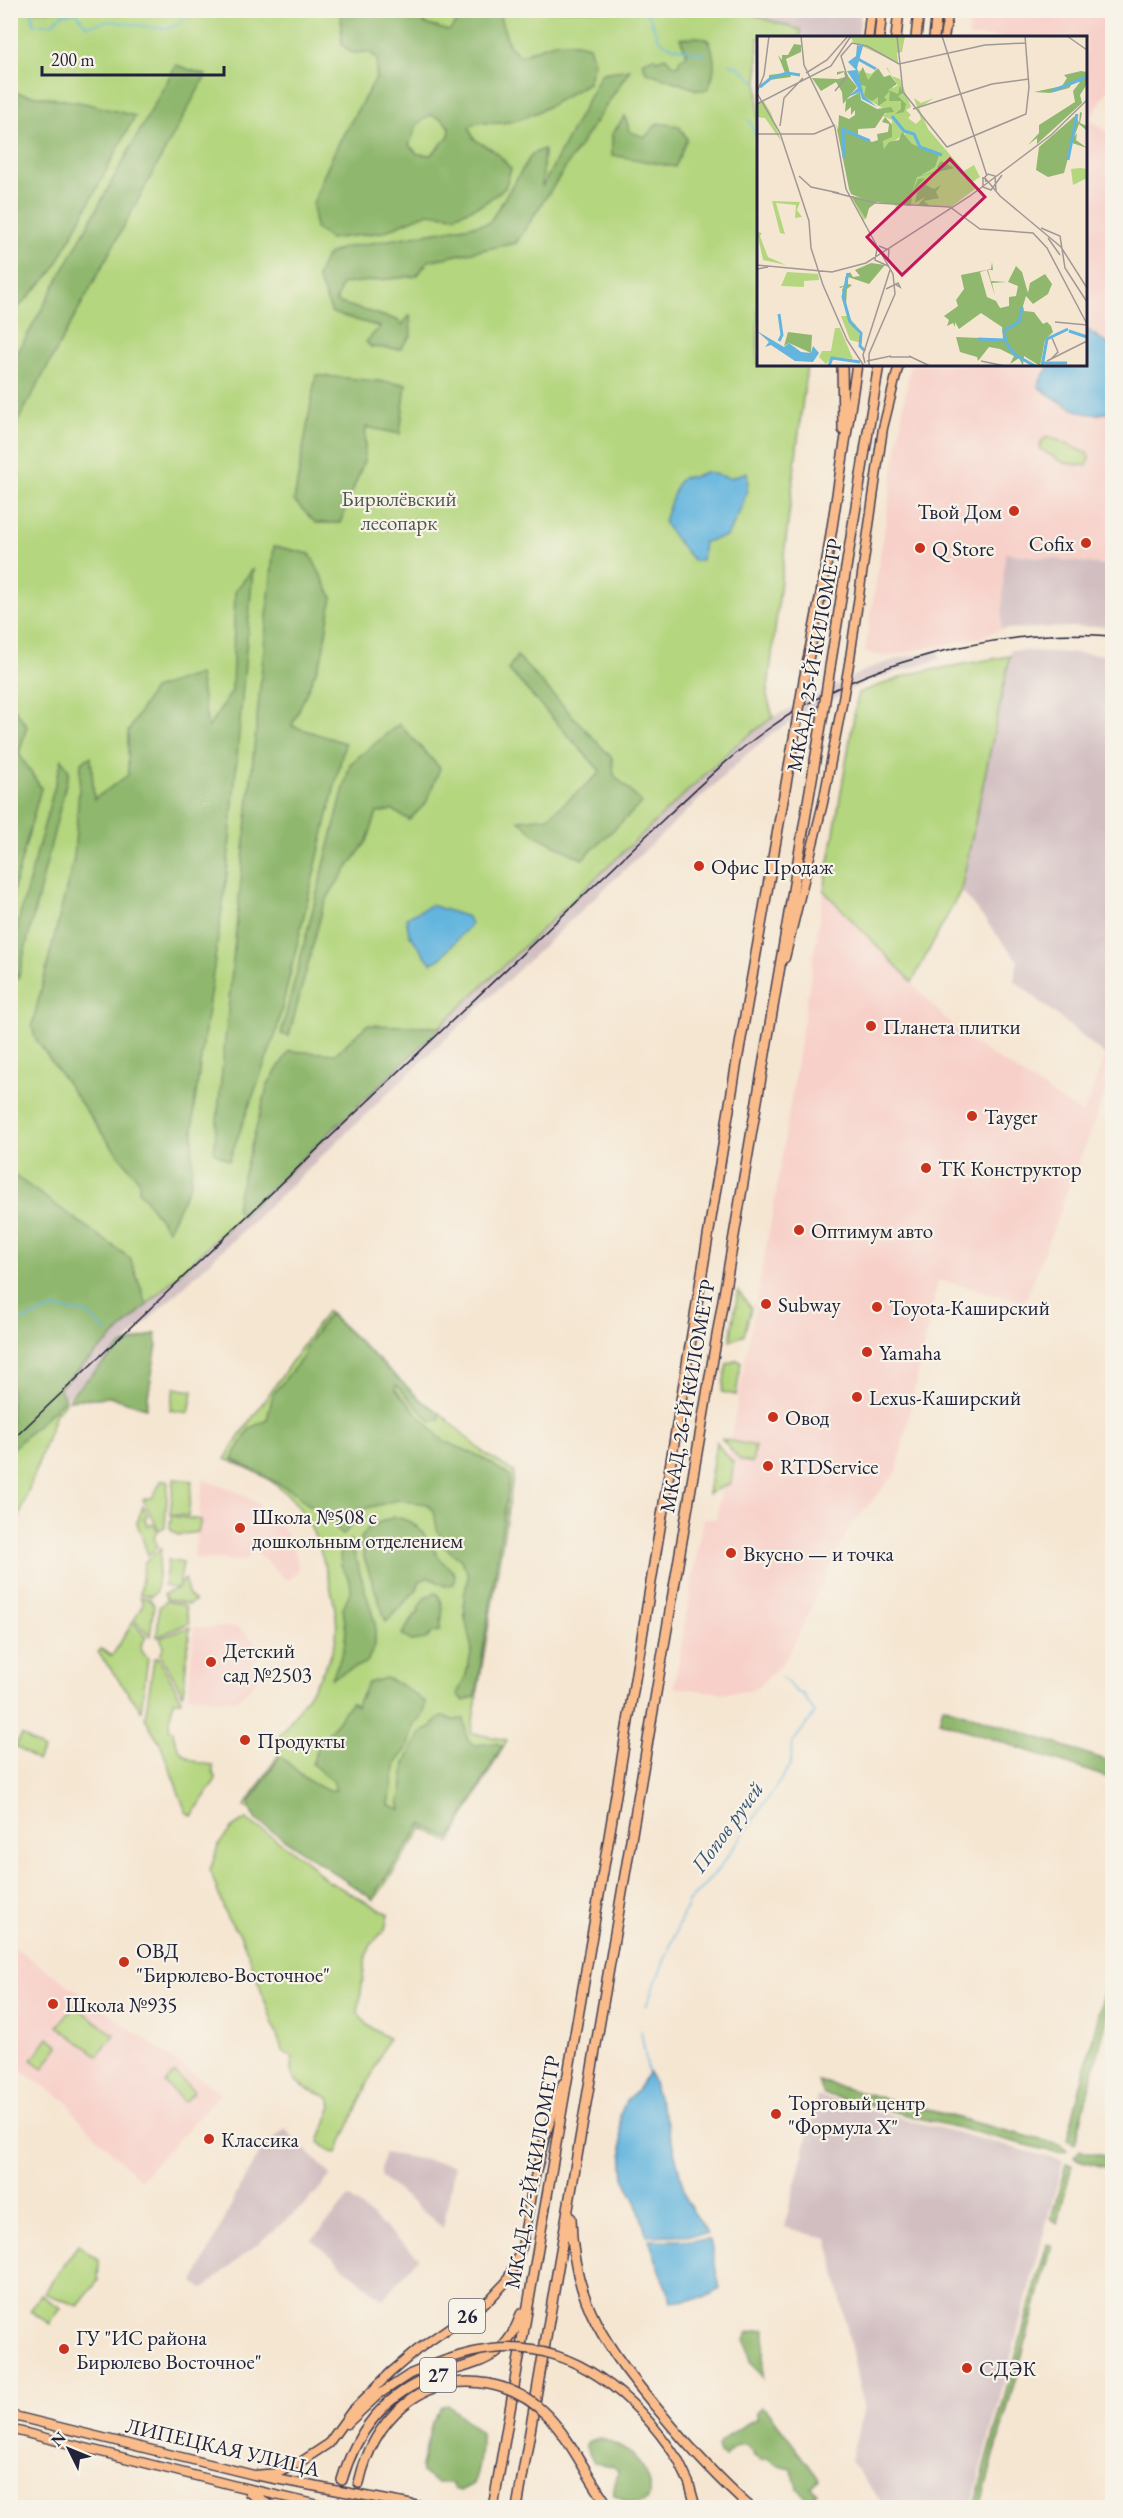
<svg xmlns="http://www.w3.org/2000/svg" width="1123" height="2518" font-family="'EB Garamond',serif">
<rect width="100%" height="100%" fill="#f7f3e8"/>
<filter id="ink" filterUnits="userSpaceOnUse"><feTurbulence type="fractalNoise" baseFrequency=".0167" numOctaves="2"/><feDisplacementMap in="SourceGraphic" scale="12" xChannelSelector="R" yChannelSelector="G"/><feConvolveMatrix kernelMatrix="1 2 1 2 8 2 1 2 1" color-interpolation-filters="sRGB"/></filter>
<filter id="wash" filterUnits="userSpaceOnUse"><feTurbulence type="fractalNoise" baseFrequency=".008" numOctaves="4" result="noise"/><feDisplacementMap in="SourceGraphic" scale="24" xChannelSelector="R" yChannelSelector="G"/><feGaussianBlur stdDeviation="1.35" result="paint"/><feColorMatrix in="noise" values="0 0 0 0 0 0 0 0 0 0 0 0 0 0 0 0 0 1.4 0 .05"/><feComposite in="paint" operator="in"/></filter>
<g filter="url(#wash)">
<rect width="100%" height="100%" fill="#f5e6d2"/>
<path fill="#f7d0c9" d="M971,11H1112V83L1090,120L1112,135V566L1005,553L1001,629L981,637L885,657L865,652L910,365L1086,364V38L969,37Z
M824,891L962,1036L1083,1114L1105,1055L1112,1058V1075L1025,1302L938,1280L897,1471L849,1528L788,1656L762,1684L749,1691L720,1693L674,1687L703,1518L716,1519L775,1199Z
M203,1480L231,1489L254,1501L278,1522L293,1545L299,1570L288,1581L254,1551L244,1561L194,1558Z
M194,1627H238L260,1646V1656L254,1664L258,1669V1679L238,1700L188,1696Z
M10,1944L221,2093L140,2180L73,2113L69,2103L11,2064Z"/>
<path fill="#d2bec1" d="M745,11H861L858,38L800,37L801,30L746,13Z
M1005,553L1112,566V626L1001,629Z
M938,650L940,659L868,681L845,693L772,733L748,753L11,1450V1434L735,746L773,717L870,668L900,658Z
M1011,650L1112,655V1058L1105,1055L1014,980L1018,961L961,890Z
M818,2096L1063,2161L971,2507H885L850,2461L864,2409L828,2239L784,2227Z
M285,2129L331,2175L308,2202L203,2289L194,2282L240,2187L262,2149Z
M384,2153L455,2165L443,2228L380,2176Z
M349,2197L419,2257L383,2300L312,2240Z"/>
<path fill="#b4d67e" stroke="#6b7c5c" stroke-width="1.5" d="M745,10L746,13L801,30L800,37L758,38V364L807,365L767,696L773,717L735,746L59,1388L66,1402L56,1413L11,1540V11Z
M1048,436L1087,453L1089,458L1087,466L1064,463L1040,449L1041,442Z
M1010,656L961,890L912,982L824,891L858,693L914,673Z
M738,1291L751,1308L744,1335L730,1341Z
M327,1311L422,1401L440,1413L484,1453L514,1472L471,1733L507,1740L450,1843L423,1828L377,1896L245,1806L281,1751L279,1737C297,1710 320,1682 332,1652C341,1631 335,1606 330,1585C313,1517 295,1483 225,1459L239,1437Z
M737,1360L741,1362L736,1395L722,1392L727,1364Z
M174,1388L193,1391L189,1413L170,1410Z
M722,1439L755,1446L752,1463L740,1460Z
M716,1442L733,1463L731,1483L708,1494Z
M174,1479L192,1481L188,1516L170,1514Z
M168,1480L165,1527L159,1530L143,1500L153,1497L161,1481Z
M143,1506L148,1516L144,1519L149,1526L153,1524L157,1530L154,1538L158,1546L148,1555L137,1523Z
M171,1516L201,1520L198,1532L177,1535L170,1528Z
M161,1548L156,1592L151,1596L140,1594L144,1563Z
M168,1560L183,1563L179,1586L185,1579L188,1594L195,1601L188,1604L166,1599L164,1594L178,1588L164,1586Z
M140,1597L150,1599L154,1605L150,1636L134,1620L143,1604Z
M166,1601L185,1606L189,1623L157,1637L159,1607Z
M133,1622L146,1637L141,1645L142,1652L148,1658L141,1710L98,1652L101,1649L112,1656Z
M190,1627L183,1694L160,1655L164,1646L160,1638Z
M158,1657L181,1698V1701H173L169,1729L173,1731C176,1754 191,1764 213,1765V1773L216,1779L192,1816L186,1812L160,1743L145,1718L154,1659Z
M22,1735L44,1750L37,1761L15,1746Z
M246,1819L307,1861L326,1880L388,1914L385,1930L372,1943L366,1956L358,2013L368,2026L388,2038L337,2153L331,2152L319,2142L332,2106L329,2098C316,2091 295,2088 291,2071C290,2067 292,2062 293,2057L283,2052L249,1956L240,1934L227,1918L210,1870L219,1844L232,1828Z
M74,2005L114,2035L98,2056L58,2026Z
M48,2038L59,2046L43,2069L32,2060Z
M175,2073L194,2092L184,2102L165,2083Z
M78,2245L99,2260L98,2281L78,2306L44,2293Z
M41,2295L61,2308L50,2324L30,2311Z"/>
<path fill="#8fb76d" stroke="#586c54" stroke-width="1.5" fill-rule="evenodd" d="M338,11H415L425,24L449,31L460,19L459,11H498L509,45L520,56C550,44 557,37 589,46L594,63L588,83C562,98 532,120 501,123C487,125 486,119 469,126C474,147 483,141 497,153C502,157 506,164 511,169L505,188L483,204L454,216L428,213L383,232L330,239L315,228L313,204L323,177L339,142L376,78L377,59L369,52L352,53L342,45L341,17ZM430,115L442,119L450,128L449,136L431,155L418,154L409,145L417,125Z
M698,37L709,40C716,58 716,73 707,90H698L646,72L642,62L653,57L657,60L665,57L675,66L678,65L680,59L687,55L680,38Z
M176,65L206,75L11,434V365Z
M630,69L516,243L428,261L417,276L342,284L336,302L397,320L402,325L410,315L411,336L400,349L371,347L366,342L380,327L332,313L317,277L326,256L342,248L489,223L532,154L544,149L542,187L602,73Z
M10,92L84,103L135,116L53,271L11,315Z
M625,116L630,132L645,137L658,123L679,126L687,139L675,167L612,155V134Z
M316,375L406,384L400,434L366,427L364,461L340,523H316L294,501Z
M274,546L310,554L332,597L322,657L292,726L345,743L276,1033L229,1161L214,1152Z
M253,569L227,874L194,1108L191,1182L168,1230L139,1191V1180L106,1139L35,1038L32,1026L74,858L81,762L91,757L94,799L128,775V732L153,689L199,674L208,728L232,691L235,591Z
M517,656L612,758L614,775L642,803L582,859L535,835L519,820L548,817L601,772L508,669Z
M11,704L27,726L19,754L41,788L11,899Z
M399,724L440,768L426,803L409,820L393,810L377,813L367,841L332,890L323,907L289,1036L281,1034L350,764Z
M62,759L69,771L18,979L11,962V948Z
M367,1025L441,1027L242,1216L236,1209L238,1195L268,1084L289,1051L335,1054Z
M11,1173L130,1258L147,1305L59,1388L65,1399L11,1450Z
M329,1314L422,1401L440,1413L439,1420L431,1421L396,1385L395,1389L442,1440L481,1457L510,1476L476,1696L464,1701L457,1694L465,1678L472,1650L465,1618L464,1596L468,1577L466,1568L461,1560L446,1548L437,1529L434,1511L427,1504L398,1500L359,1510L350,1527L343,1535C332,1528 335,1519 326,1513C314,1506 305,1506 298,1494L232,1459L250,1428L267,1420L273,1394L303,1357L305,1348Z
M156,1333L157,1345L146,1408L111,1397L69,1400L73,1393L121,1346Z
M394,1517C424,1522 425,1540 442,1561C446,1566 451,1568 455,1574L454,1584L445,1586L429,1577L420,1581L417,1589L386,1622L364,1557L361,1538L370,1526Z
M350,1540L375,1623V1645L367,1662L332,1678L344,1649L346,1631L343,1608L351,1590L350,1581L341,1565L340,1556L343,1547Z
M436,1593C447,1603 441,1618 440,1631L433,1632L426,1639L411,1641L402,1634L415,1615L419,1613L418,1609C423,1599 426,1595 436,1593Z
M386,1678L401,1685L425,1702C426,1713 422,1719 414,1724L407,1749L396,1762L389,1805L401,1809L399,1800L402,1793L405,1764L412,1747L422,1732L431,1728L436,1720L444,1716L453,1720L464,1719L467,1739L474,1745L496,1743L502,1746L450,1839L422,1824L377,1890L374,1900L256,1820L251,1812L250,1802L280,1756C296,1769 315,1792 336,1790L333,1781L312,1764L318,1748L351,1702L356,1706L368,1683Z
M943,1706L1112,1762V1779L939,1721Z
M1112,1962V1999L1075,2144L1067,2140Z
M818,2081L1060,2145L1067,2151L1058,2153L824,2094Z
M1080,2150L1112,2158V2169L1079,2160L1074,2157Z
M1066,2164L1072,2165L1057,2224L1051,2219Z
M1047,2244L1052,2246L980,2507H974Z
M765,2329L763,2378L751,2361L745,2339L748,2333Z
M448,2405L481,2433C481,2451 480,2467 473,2484L460,2491L454,2489L451,2483H437L422,2472L421,2466L432,2422L442,2406Z
M762,2407L768,2411L819,2479L812,2487L817,2492L812,2498L806,2499L797,2488L792,2469L778,2466L767,2458L761,2460L755,2457L747,2445C736,2443 731,2449 725,2457L719,2454L717,2447C723,2438 747,2422 757,2419V2412Z
M600,2438C610,2442 629,2450 636,2459C662,2487 651,2518 614,2495C612,2486 618,2480 618,2471L613,2466L594,2463L585,2445L589,2441Z"/>
<path fill="#63b5de" stroke="#426c8c" stroke-width="1.5" d="M1086,329L1112,347V410C1085,423 1064,403 1041,389L1038,385L1049,366L1086,364Z
M705,472L730,478L747,472C751,491 737,519 727,536L704,542L702,560L694,561C684,548 670,536 664,521L678,482L684,477H693Z
M431,905L468,917L471,924L440,959L431,963L409,934L406,918Z
M649,2072L667,2122L687,2202L708,2234L647,2236L637,2204L624,2178L620,2115L626,2101L636,2092Z
M649,2240H710L720,2289L704,2298L671,2302Z"/>
<g fill="none" stroke-linecap="round" stroke-linejoin="round">
<path stroke="#63b5de" stroke-width="1.5" d="M31,10L34,24H52L61,15L76,12L86,26L110,21L165,29L176,25L185,18L210,10
M617,10L637,12
M643,13L648,14L658,38L667,45L706,55
M730,64L739,67L758,84
M749,120L758,141
M10,1319L19,1322L54,1308L87,1313L108,1333
M646,2006L688,1902L715,1874L773,1791L790,1766L793,1742L815,1713L803,1694L796,1692L783,1678
M641,2031L648,2072"/>
</g>
</g>
<g filter="url(#ink)">
<g fill="none" stroke-linecap="round" stroke-linejoin="round">
<path stroke="#cbbfb4" stroke-width="9" stroke-dasharray="9 4.5" stroke-linecap="butt" d="M338,2508L342,2480
M358,2508L359,2483"/>
<defs>
<path id="major" d="M944,38L949,10
M850,658L883,428L899,364
M785,958L823,803L842,704
M10,2415L254,2475L430,2508
M347,2424L378,2395L410,2374
M10,2429L232,2485L332,2508
M678,2460L689,2483L696,2508
M254,2475L278,2473L302,2461L328,2444L351,2412L390,2373L417,2350L490,2299L507,2281L522,2247L532,2189L545,2137L563,2083
M249,2493L275,2508"/>
<path id="highway" d="M868,38L871,10
M879,38L882,10
M896,38L899,10
M916,38L919,10
M934,38L937,10
M842,364L843,430
M830,667L879,364
M804,680L825,573L857,364
M571,2218C572,2303 608,2349 660,2412C688,2446 718,2479 751,2508
M342,2480C355,2436 381,2399 424,2380C468,2361 504,2368 521,2314
M359,2483C373,2420 420,2372 489,2384
M493,2508L608,1843L736,1067L796,727
M517,2508L823,714"/>
</defs>
<use href="#major" stroke="#423f52" stroke-width="11"/>
<use href="#highway" stroke="#423f52" stroke-width="12"/>
<use href="#major" stroke="#fabc8b" stroke-width="8"/>
<use href="#highway" stroke="#fabc8b" stroke-width="9"/>
<path stroke="#22223b" stroke-width="1.5" d="M10,1442L668,815C700,785 732,754 768,729C849,671 950,641 1049,635C1070,633 1091,635 1112,636"/>
<defs>
<path id="major-bridge" d="M842,704L850,658
M410,2374C436,2363 464,2352 492,2349C573,2340 637,2397 678,2460"/>
<path id="highway-bridge" d="M823,714L830,667
M796,727L804,680
M489,2384C558,2398 573,2458 610,2508"/>
</defs>
<use href="#major-bridge" stroke="#423f52" stroke-width="11" stroke-linecap="butt"/>
<use href="#highway-bridge" stroke="#423f52" stroke-width="12" stroke-linecap="butt"/>
<use href="#major-bridge" stroke="#fabc8b" stroke-width="8"/>
<use href="#highway-bridge" stroke="#fabc8b" stroke-width="9"/>
</g>
</g>
<g fill="#c8321e" stroke="#f7f3e8" stroke-width="2">
<circle cx="1014" cy="511" r="6"/>
<circle cx="1086" cy="543" r="6"/>
<circle cx="920" cy="548" r="6"/>
<circle cx="699" cy="866" r="6"/>
<circle cx="871" cy="1026" r="6"/>
<circle cx="972" cy="1116" r="6"/>
<circle cx="926" cy="1168" r="6"/>
<circle cx="799" cy="1230" r="6"/>
<circle cx="766" cy="1304" r="6"/>
<circle cx="877" cy="1307" r="6"/>
<circle cx="867" cy="1352" r="6"/>
<circle cx="857" cy="1397" r="6"/>
<circle cx="773" cy="1417" r="6"/>
<circle cx="768" cy="1466" r="6"/>
<circle cx="240" cy="1528" r="6"/>
<circle cx="731" cy="1553" r="6"/>
<circle cx="211" cy="1662" r="6"/>
<circle cx="245" cy="1740" r="6"/>
<circle cx="124" cy="1962" r="6"/>
<circle cx="53" cy="2004" r="6"/>
<circle cx="776" cy="2114" r="6"/>
<circle cx="209" cy="2139" r="6"/>
<circle cx="64" cy="2349" r="6"/>
<circle cx="967" cy="2368" r="6"/>
</g>
<g text-anchor="middle" dominant-baseline="central" stroke-width="4.5" stroke-linejoin="round" paint-order="stroke">
<g fill="#f7f3e8" stroke="#62616f" stroke-width="1.5">
<rect x="449" y="2299" width="36" height="34" rx="4.5"/>
<rect x="420" y="2358" width="36" height="34" rx="4.5"/>
</g>
<g font-size="20" font-weight="bold" fill="#22223b">
<text x="467" y="2316">26</text>
<text x="438" y="2375">27</text>
</g>
<g font-size="21" fill="#4e584f" stroke="#f7f3e8">
<text x="399" y="498">Бирюлёвский<tspan x="399" dy="24">лесопарк</tspan></text>
</g>
<g font-size="21" fill="#22223b" stroke="#f7f3e8" text-anchor="start">
<text x="1002" y="511" text-anchor="end">Твой Дом</text>
<text x="1074" y="543" text-anchor="end">Cofix</text>
<text x="932" y="548">Q Store</text>
<text x="711" y="866">Офис Продаж</text>
<text x="883" y="1026">Планета плитки</text>
<text x="984" y="1116">Tayger</text>
<text x="938" y="1168">ТК Конструктор</text>
<text x="811" y="1230">Оптимум авто</text>
<text x="778" y="1304">Subway</text>
<text x="889" y="1307">Toyota-Каширский</text>
<text x="879" y="1352">Yamaha</text>
<text x="869" y="1397">Lexus-Каширский</text>
<text x="785" y="1417">Овод</text>
<text x="780" y="1466">RTDService</text>
<text x="252" y="1516">Школа №508 с<tspan x="252" dy="24">дошкольным отделением</tspan></text>
<text x="743" y="1553">Вкусно — и точка</text>
<text x="223" y="1650">Детский<tspan x="223" dy="24">сад №2503</tspan></text>
<text x="257" y="1740">Продукты</text>
<text x="136" y="1950">ОВД<tspan x="136" dy="24">"Бирюлево-Восточное"</tspan></text>
<text x="65" y="2004">Школа №935</text>
<text x="788" y="2102">Торговый центр<tspan x="788" dy="24">"Формула X"</tspan></text>
<text x="221" y="2139">Классика</text>
<text x="76" y="2337">ГУ "ИС района<tspan x="76" dy="24">Бирюлево Восточное"</tspan></text>
<text x="979" y="2368">СДЭК</text>
</g>
<g font-size="21" fill="#22223b" stroke="#f7f3e8">
<text transform="translate(814 655) rotate(-80)">МКАД, 25-Й КИЛОМЕТР</text>
<text transform="translate(687 1396) rotate(-80)">МКАД, 26-Й КИЛОМЕТР</text>
<text transform="translate(532 2172) rotate(-80)">МКАД, 27-Й КИЛОМЕТР</text>
<text transform="translate(223 2447) rotate(13)">ЛИПЕЦКАЯ УЛИЦА</text>
</g>
<g font-size="22" font-style="italic" fill="#395574" stroke="#f7f3e8">
<text transform="translate(727 1827) rotate(-54)">Попов ручей</text>
</g>
</g>
<g transform="translate(757 36)">
<rect width="330" height="330" fill="#f5e6d2"/>
<path d="M148,0L145,16L140,17L141,27L96,6L94,1ZM130,31L135,40L143,43L154,71L149,74L154,79L151,82L159,88L164,83L157,62L164,67L177,62L162,72L171,93L207,135L217,129L223,141L215,146L218,153L194,171L149,168L139,172L138,169L120,166L112,172L107,185L94,160L146,167L144,111L148,97L127,113L126,105L134,101L135,84L126,80L131,75L106,61L99,34L114,38L120,33L136,52L141,49L130,33ZM6,64L14,77L24,105L8,82L0,81V68ZM323,132L330,133V142L316,149L314,133ZM15,165L43,166L40,174L45,181L38,182L39,169L19,167L28,198L23,197ZM0,196L5,197L3,200L11,221L29,229L6,224ZM30,236L61,238L62,244L47,245V251L24,250ZM84,280H91L99,289L105,307L93,304ZM78,292H83L96,323L76,321L69,328L62,321L65,315H74Z" fill="#b4d67e"/>
<path d="M37,8L44,9V16L29,23L34,41L12,44V39L28,37L21,19L25,24V19H31ZM106,31L111,44L121,32L127,41L133,39L140,48L131,54L141,58L143,50L146,57L141,60L149,68L147,76L138,78L144,73V65H132L133,55L127,61L130,64L121,70V61L115,65L107,60L109,50L104,49L101,39ZM87,35L100,51L86,68L85,56L79,46L64,55L55,42L81,43L88,41L87,36L80,39V36ZM324,35L330,36V48L323,59L325,67L280,108V102L271,109L282,97V89L318,66L316,55L323,46L318,44L312,52L293,57L277,56L305,50L310,42L307,39ZM103,56L104,64L120,73L134,71L137,76L128,77L118,92L101,93V99L115,106L121,104L120,98L131,96L132,88L125,86L128,81L135,89V101L126,105L127,113L132,106L142,104L145,96L155,108L182,119L178,131L163,140L184,134L180,131L184,125L197,132L160,141L155,157L161,143L168,142L155,157L154,170L120,166L112,172L109,183L94,160L111,165L94,158L92,153L79,88L81,94L82,79L92,83L98,79V74L94,79V71L88,76L89,64ZM323,76L325,77L323,87L330,90V95L322,88L317,101L320,97L319,104L330,112L315,107L307,137L291,141L279,134L282,111L319,79L322,87ZM175,140L169,149L177,153L184,149L179,156L182,162L167,165L173,170L161,169L168,161L158,167L160,157ZM235,226L236,234H231L234,245L250,246L235,247L238,260L230,234L223,236L230,261L239,265L243,272L252,270V261L259,260L261,250L251,246L259,230L265,236L271,257L273,247L288,238L295,248L291,258L276,268L269,260L266,270L267,275L277,276L286,288L290,286L294,290L296,296L288,304L283,330L267,320L266,330L262,322L253,328L257,320L243,313L232,311L221,325L220,321L203,316L199,301L246,303L245,291L224,277L202,293L198,286V291L196,287L190,290L192,284L187,280L201,270L199,264L207,253L204,239L234,233ZM114,227L128,229L112,248L91,241V248L95,249L90,253L89,269L85,254L87,250L84,252L82,251L89,249L88,242L93,236L96,241L103,240L98,234ZM31,296L55,299L54,317L32,307L27,310Z" fill="#8fb76d"/>
<path d="M100,9L106,10L100,32L107,60L120,71L105,63L103,56L91,61L101,52L90,35L99,34L91,26L99,20ZM0,295L27,311L32,307L44,316L54,317L56,310L62,317L56,326L38,325L14,309L8,311L12,306Z" fill="#63b5de"/>
<path fill="none" stroke="#63b5de" stroke-width="3" d="M101,23L119,33M3,51L14,42L30,37L43,39M295,55L330,41M135,80L147,95L157,98L163,111L185,119M86,92L87,122M87,94L113,105M193,123L213,145M311,124L320,78M91,237L86,261L93,286L104,297L103,310L108,315M22,278L25,299L22,305M312,295L330,301M221,303L246,304M249,306L247,295L262,286L265,272M249,307L258,319L278,330M287,327H310M72,330L75,322L103,326M285,330L290,303L311,293"/>
<path fill="none" stroke="#a19896" stroke-width="1.5" d="M44,0L47,29L78,92L89,153L122,214M140,0L146,56L190,111L269,78L272,51L268,0M185,0L230,140M310,0L330,14M49,37L70,24L91,0M78,55L90,40L84,20L95,7L110,10L142,28L228,9L268,7M0,56L7,39L12,0M0,57L23,97L52,185L54,212L66,249L90,304L107,330M0,68L74,30L94,0M156,73L235,48L272,43M23,90L27,62L46,42M0,98H57L78,89M42,140L54,151L82,157M226,141V151L234,154L245,139M226,143L231,138L238,140L239,155M229,146L228,142L243,160L304,211L330,252M75,156L119,167L193,171L223,193L276,197L290,212L330,288M284,192L303,200L308,232L330,266M291,202L303,219M122,210L132,214L131,225M0,211V233L11,231M120,213L118,224L131,230M0,229L75,236L109,227L213,160L294,99L330,64M129,253L141,247L143,251L138,248M298,286L330,289M152,320L173,330M133,321H154M294,323L301,316L295,302M110,325L134,320M224,325L248,330M290,325L330,305M108,327L106,319L133,234M112,330V318L138,258L136,238L124,217"/>
<path fill="#c2185b" fill-opacity="0.15" stroke="#c2185b" stroke-width="3" d="M193,123L228,161L145,239L110,201Z"/>
<rect width="330" height="330" fill="none" stroke="#22223b" stroke-width="3"/>
</g>
<rect width="1123" height="2518" fill="none" stroke="#f7f3e8" stroke-width="36"/>
<g transform="translate(69 2449) rotate(313)" stroke="#f7f3e8" stroke-width="4.5" paint-order="stroke">
<path d="M0-4.5L10 22L0 15L-10 22Z" fill="#22223b"/>
<text y="-9" font-size="16" font-weight="bold" text-anchor="middle" fill="#22223b">N</text>
</g>
<path d="M42 66v9h182v-9" fill="none" stroke="#22223b" stroke-width="3"/>
<text x="51" y="66" font-size="18" fill="#22223b" stroke="#f7f3e8" stroke-width="4.5" paint-order="stroke">200 m</text>
</svg>
